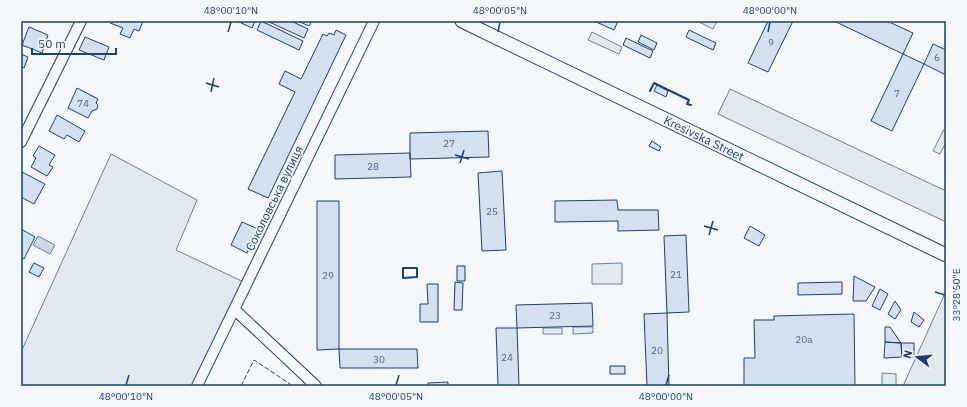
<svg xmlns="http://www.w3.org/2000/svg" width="967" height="407" font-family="'IBM Plex Sans',sans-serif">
<rect width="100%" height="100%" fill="#f4f7fb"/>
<path fill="#e3e9f0" stroke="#687fa3" d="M697,21H717L713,29Z
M592,32L622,47L619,54L588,40Z
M730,89L946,191V222L718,114Z
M944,129L946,130V142L940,154L933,151Z
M111,154L197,200L176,250L248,284L197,386H21V352Z
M622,263V284H592V264Z
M946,291V386H903Z
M573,327H593V333L573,334Z
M543,328H562V334H543Z
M882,373L896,374V386H882Z"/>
<path fill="#cfd7e4" stroke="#687fa3" d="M38,236L55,245L50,254L33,245Z"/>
<path fill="#d5e0f0" stroke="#1d3f73" d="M111,21H143L139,31L134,29L130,38L120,34L123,28L110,23Z
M237,21H255L252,28Z
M261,21L303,41L299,50L257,30Z
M267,21H291L308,29L304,38Z
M298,21H312L309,26Z
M594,21H618L614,30Z
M768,21H793L768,72L748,63Z
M834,21H887L913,33L903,54Z
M29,27L48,35L42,53L22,45Z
M336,30L346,35L268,198L248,189L295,92L279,84L285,71L301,79L323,34L327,36L329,33L334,35Z
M689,30L716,43L713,50L686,37Z
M641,35L657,43L654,50L638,42Z
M85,37L109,47L104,60L79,50Z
M626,38L653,51L650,58L623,45Z
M933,44L946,50V75L924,64Z
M21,54L28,57L24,68L21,67Z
M903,54L924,64L892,131L871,121Z
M657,85L668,91L666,97L654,91Z
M77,88L98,99L96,103L98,105L97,109L92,111L88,118L68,108Z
M57,115L85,131L79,142L67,135L64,139L49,131Z
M488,131L489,157L410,159V133Z
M652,141L661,147L659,151L649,146Z
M39,146L55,155L49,165L53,167L47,176L31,167L36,158L33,156Z
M410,153L411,177L335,179V155Z
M502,171L506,250L482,251L478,173Z
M22,172L45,184L34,204L21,197V174Z
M617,200L618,210H658L659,230L618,231V221L555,222V201Z
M317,201H339V349L317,350Z
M242,222L258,229L247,253L231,245Z
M750,226L765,235L759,246L744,238Z
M21,229L35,237L24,259L21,257Z
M686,235L689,312L667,313L664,236Z
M34,263L44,268L39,277L29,272Z
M457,266H465V281H457Z
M854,276L875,287L866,301H853Z
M455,282L463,283L462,310H454Z
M842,282V294L798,295V283Z
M427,284H438V322H420V304H428Z
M880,289L888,294L880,310L872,306Z
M895,301L901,310L895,319L888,314Z
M592,303L593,326L517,328L516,305Z
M914,312L924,320L919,327L911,322Z
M667,313L669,386H647L644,314Z
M854,314L855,386H744V358H755L754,320H774V316Z
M885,327H890L901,343L885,342Z
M496,328H517L519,386H498Z
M885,342L901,343L902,357L884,358Z
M901,343H914V357H902Z
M339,349H417L418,368H340Z
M610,366H625V374H610Z
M448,382V386H428V383Z"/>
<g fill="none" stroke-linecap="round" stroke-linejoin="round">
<defs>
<path id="minor" d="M21,142L81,21
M235,310L316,386
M197,386L374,21"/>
<path id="tertiary" d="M462,21L946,255"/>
</defs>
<use href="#minor" stroke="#1d3f73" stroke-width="12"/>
<use href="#tertiary" stroke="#1d3f73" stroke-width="15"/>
<use href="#minor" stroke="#f4f7fb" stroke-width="10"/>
<use href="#tertiary" stroke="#f4f7fb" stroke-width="13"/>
<path stroke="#1d3f73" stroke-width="1" stroke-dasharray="5 2" stroke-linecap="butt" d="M241,386L254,360L293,386"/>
<path stroke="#1d3f73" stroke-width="2" d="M650,91L654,83L689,100L687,104L691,105
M403,268H417V277L403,278Z"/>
</g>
<path fill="none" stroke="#1d3f73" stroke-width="1.5" d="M228,32L231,22M498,32L500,22M768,32L770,22M206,83L219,87M211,92L214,78M455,155L469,159M460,163L464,150M704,226L718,230M709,235L713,221M935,292L945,295M126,385L129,375M396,385L399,375M666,385L669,375"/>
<g text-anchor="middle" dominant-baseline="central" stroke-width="3" stroke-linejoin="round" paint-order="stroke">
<g font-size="10" fill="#4b6792">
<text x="771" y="42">9</text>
<text x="937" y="57">6</text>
<text x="897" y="93">7</text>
<text x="83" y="103">74</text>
<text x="449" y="143">27</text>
<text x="373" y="166">28</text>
<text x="492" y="211">25</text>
<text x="676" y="274">21</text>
<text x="328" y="275">29</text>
<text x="555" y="315">23</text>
<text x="804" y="339">20а</text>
<text x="657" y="350">20</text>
<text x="507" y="357">24</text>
<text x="379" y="359">30</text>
</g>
<g font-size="12" fill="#1d3f73" stroke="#f4f7fb">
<text transform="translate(704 138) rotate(26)">Kresivska Street</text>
<text transform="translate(274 198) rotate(-64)">Соколовська вулиця</text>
</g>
</g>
<rect width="967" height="407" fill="none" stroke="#f4f7fb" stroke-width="44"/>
<g transform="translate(917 357) rotate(286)" stroke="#f4f7fb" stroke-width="3" paint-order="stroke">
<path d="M0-3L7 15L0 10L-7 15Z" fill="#1d3f73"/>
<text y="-6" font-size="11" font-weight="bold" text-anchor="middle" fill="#1d3f73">N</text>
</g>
<path d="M32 48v6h84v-6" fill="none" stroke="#1d3f73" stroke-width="2"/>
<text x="38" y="48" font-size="12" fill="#1d3f73" stroke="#f4f7fb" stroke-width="3" paint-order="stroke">50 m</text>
<rect x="22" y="22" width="923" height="363" fill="none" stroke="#1d3f73" stroke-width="1.5"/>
<g font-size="10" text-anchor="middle" fill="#1d3f73">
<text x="231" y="14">48°00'10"N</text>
<text x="500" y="14">48°00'05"N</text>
<text x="770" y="14">48°00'00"N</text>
<text transform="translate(956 295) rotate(-90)" y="4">33°28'50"E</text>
<text x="126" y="400">48°00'10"N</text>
<text x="396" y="400">48°00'05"N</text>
<text x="666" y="400">48°00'00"N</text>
</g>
</svg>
